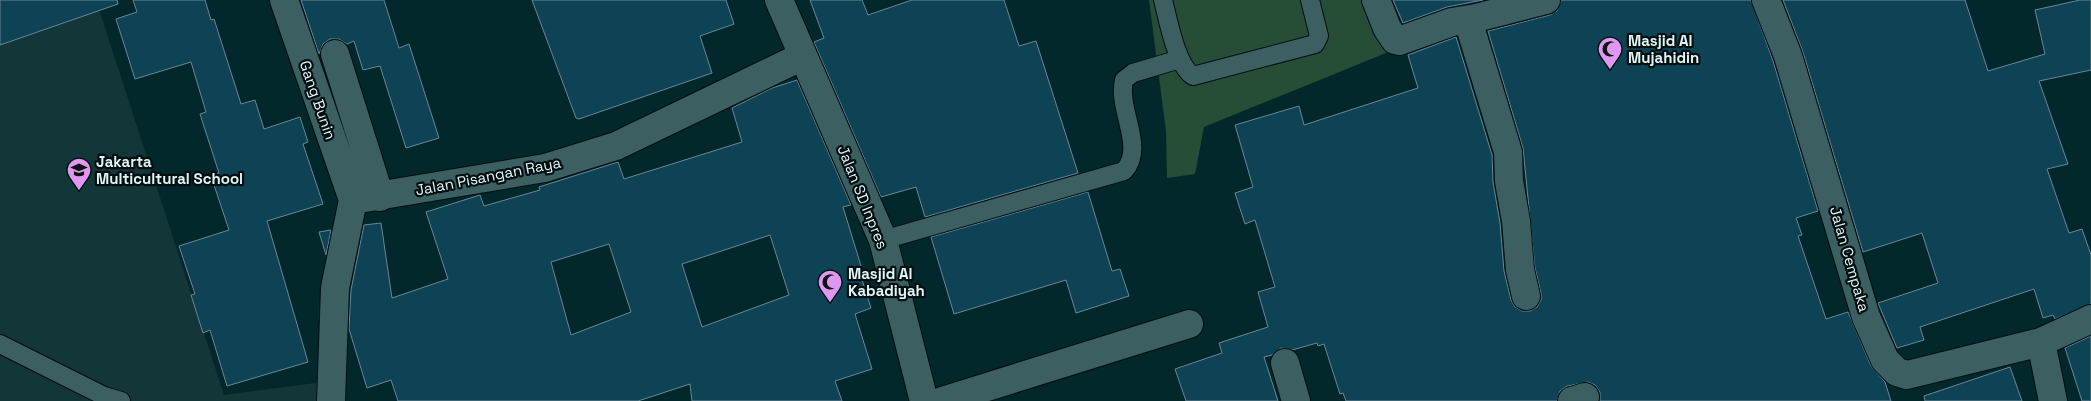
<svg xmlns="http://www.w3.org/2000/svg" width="2091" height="401" font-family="'Space Grotesk',sans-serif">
<rect width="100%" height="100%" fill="#03282b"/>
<path fill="#133639" d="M0,0H96L224,395L323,382L325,401H0Z"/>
<path fill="#264d36" d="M1149,0H1388L1403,46L1204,127L1195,174L1167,178L1166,131Z"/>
<path fill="#0e4355" stroke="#688795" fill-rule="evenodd" d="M0,0H117L118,4L0,45Z
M133,0H205L211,20L214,19L241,104L255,100L264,129L300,117L308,142L303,144L323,204L267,221L308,362L227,386L210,330L203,333L191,295L195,294L179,246L229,230L211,176L219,173L200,114L206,112L191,62L135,79L116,19L137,12Z
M301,0H384L399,48L409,44L439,138L406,148L380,66L363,70L354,41L347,44L339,39H330L323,44L319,54Z
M532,0H726L734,24L700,36L712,73L579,119L576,118Z
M810,0H862L868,15L912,0H1004L1019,46L1036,41L1078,173L925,217L916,187L881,197L814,42L824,38Z
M1393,0H1483L1447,7L1403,23Z
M1561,0H1751L1773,61L1818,211L1796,218L1802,235L1798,236L1826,319L1848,312L1871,366L1885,382L1891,401H1600V392L1595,385L1588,382L1567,386L1560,391L1557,401H1346L1343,393L1340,394L1324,344L1318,346L1317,343L1292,350L1281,348L1272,355L1264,357L1278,401H1186L1175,369L1222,353L1219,343L1268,327L1258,292L1275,287L1255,220L1245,224L1235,193L1253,187L1235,125L1299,106L1304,125L1418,88L1408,55L1456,37L1492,155L1493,182L1500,223L1504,271L1511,300L1515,307L1522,311H1530L1537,307L1541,300V293L1535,268L1523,148L1488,31L1550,15L1557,11Z
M1783,0H1965L1988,71L2045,54L2035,10L2080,0H2091V70L2039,81L2068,164L2047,169L2069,233L2082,229L2091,255V304L2055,319L2053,315L2043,318L2034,289L1920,327L1924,340L1897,348L1878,303L1938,283L1922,233L1863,252L1803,52Z
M797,80L851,205L843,207L861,266L858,267L871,308L855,314L872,369L835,381L842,401H692L690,384L638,401H398L391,380L367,388L349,329L351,290L364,225L381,223L392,298L448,279L426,212L480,195L484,206L540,190L539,187L618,162L624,179L742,142L732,108L772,88ZM770,235L789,295L702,327L682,264ZM609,244L631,312L571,335L551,262Z
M1088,192L1112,271L1120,269L1129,296L1076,313L1066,280L954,314L931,237Z
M331,230L326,255L319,232Z
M2091,336V401H2082L2065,348Z
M2010,367L2022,401H1925L1924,396Z"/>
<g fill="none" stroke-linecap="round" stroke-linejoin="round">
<defs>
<path id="service" d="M1163,0C1168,19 1176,65 1193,76L1315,44L1319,36L1310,0
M883,240L1124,171C1146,147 1117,111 1124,80L1133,73L1180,59
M0,344L104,396L121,401"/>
<path id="minor" d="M284,0L353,200
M779,0L883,240L924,401
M1376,0L1387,28L1395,40L1399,41L1452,22L1476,18L1546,0
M1766,0L1788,56L1866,317L1885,360L1897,372L1907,375L2041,342L2091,319
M1468,20L1508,152L1509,181L1516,221L1520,270L1526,296
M335,54L380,197
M353,200L545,168L616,146L803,56
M2041,342L2053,401
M1285,363L1296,401
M331,401L335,288L353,200
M942,401L1189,324
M1572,401L1585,397"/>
</defs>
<use href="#service" stroke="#001012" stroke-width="20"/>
<use href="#minor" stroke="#001012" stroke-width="30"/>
<use href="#service" stroke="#3c5f62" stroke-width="18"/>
<use href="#minor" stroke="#3c5f62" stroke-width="28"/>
</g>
<defs>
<symbol id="mosque-pin" viewBox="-11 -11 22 30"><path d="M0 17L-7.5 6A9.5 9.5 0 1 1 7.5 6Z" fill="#df98f1" stroke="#030f10"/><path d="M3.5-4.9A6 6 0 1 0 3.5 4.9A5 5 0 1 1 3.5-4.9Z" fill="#111"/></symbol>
<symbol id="school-pin" viewBox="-11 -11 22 30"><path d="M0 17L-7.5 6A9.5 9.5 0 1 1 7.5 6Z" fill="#df98f1" stroke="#030f10"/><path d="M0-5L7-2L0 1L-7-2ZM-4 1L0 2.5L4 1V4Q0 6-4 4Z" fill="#111"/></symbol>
</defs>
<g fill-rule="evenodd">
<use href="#mosque-pin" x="1596" y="35" width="28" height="38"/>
<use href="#school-pin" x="65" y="156" width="28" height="38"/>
<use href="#mosque-pin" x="816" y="268" width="28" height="38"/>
</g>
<g text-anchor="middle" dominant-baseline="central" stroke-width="4.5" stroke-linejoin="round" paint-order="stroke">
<g font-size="15" font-weight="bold" fill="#e1f5f6" stroke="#030f10" text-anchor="start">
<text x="1628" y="40">Masjid Al<tspan x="1628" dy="17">Mujahidin</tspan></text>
<text x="96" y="161">Jakarta<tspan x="96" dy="17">Multicultural School</tspan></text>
<text x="848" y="273">Masjid Al<tspan x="848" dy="17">Kabadiyah</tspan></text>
</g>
<g font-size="15" fill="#e1f5f6" stroke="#030f10">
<text transform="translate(318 100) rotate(71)">Gang Bunin</text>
<text transform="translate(488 176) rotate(-11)">Jalan Pisangan Raya</text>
<text transform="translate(863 197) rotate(68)">Jalan SD Inpres</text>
<text transform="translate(1850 259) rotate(74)">Jalan Cempaka</text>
</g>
</g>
</svg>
